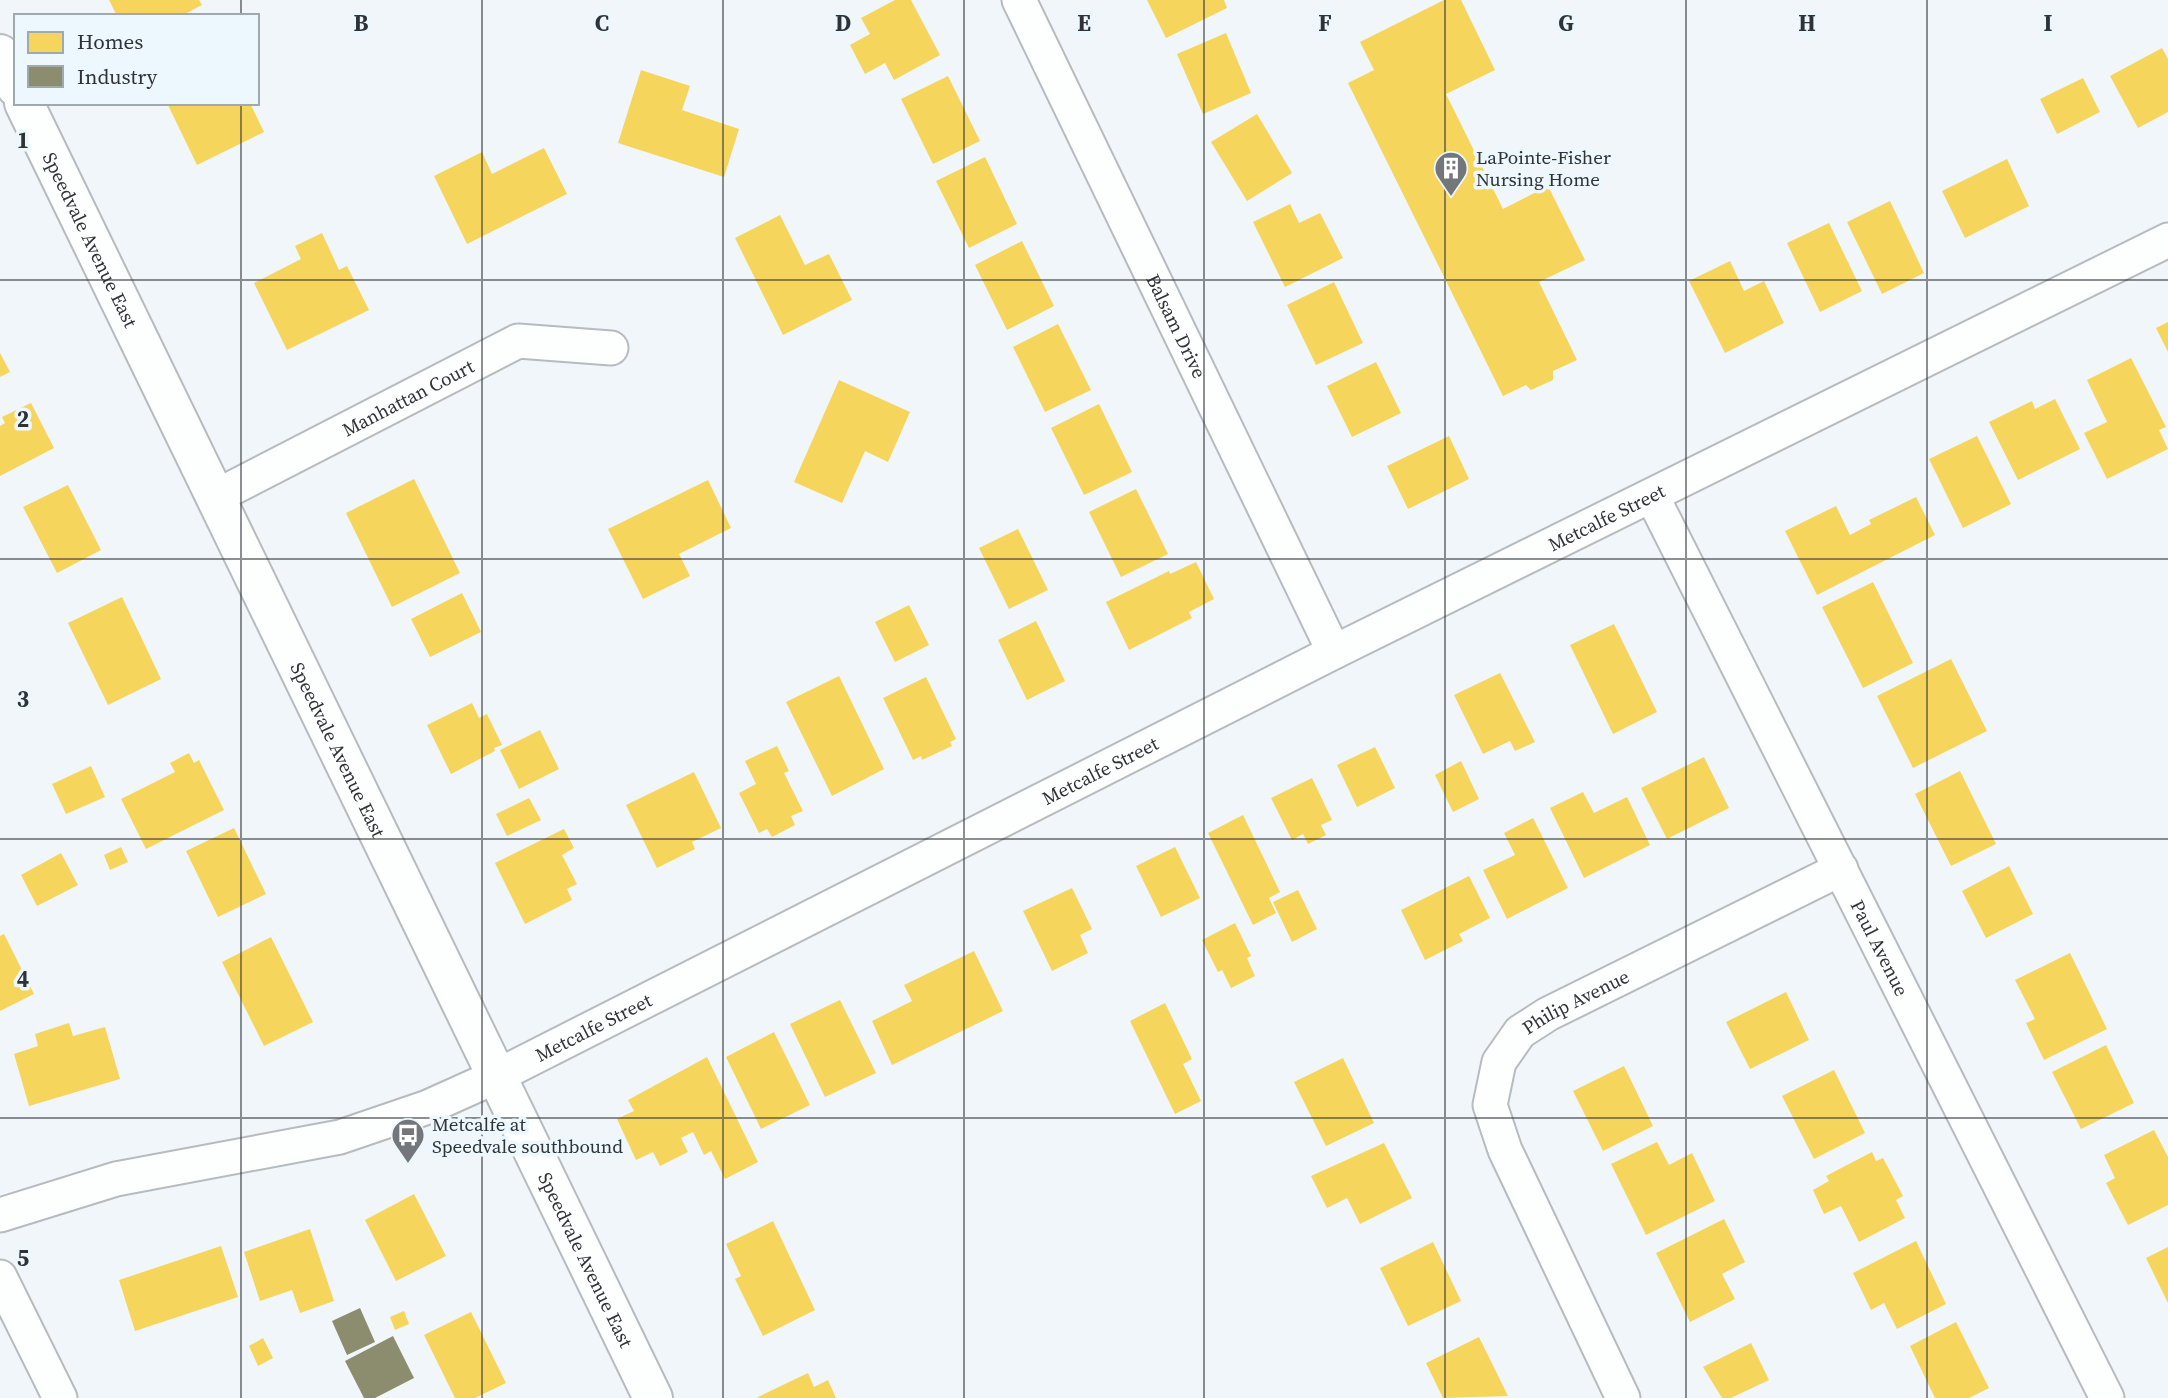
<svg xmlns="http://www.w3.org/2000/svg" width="2168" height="1398" font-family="'Source Serif 4',serif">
<rect width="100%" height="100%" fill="#f0f6fa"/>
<path fill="#f6d55c" d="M109,0H199L202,5L181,16H117Z
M895,0H911L940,55L894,80L885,63L865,74L850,45L870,34L861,18Z
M1147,0H1224L1227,8L1166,38Z
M1444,0H1461L1495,70L1446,94L1503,209L1548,186L1585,260L1539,282L1577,360L1553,371V380L1531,390L1526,385L1503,396L1348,83L1374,70L1360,42Z
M1226,33L1251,93L1203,114L1177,54Z
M2162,48L2168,59V112L2138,128L2110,76Z
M641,70L690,86L682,110L739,129L724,177L618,143Z
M948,76L980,141L933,164L901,99Z
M2083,78L2100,112L2057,134L2040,99Z
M167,103H250L264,132L197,165Z
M1257,114L1292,173L1247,201L1211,142Z
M544,148L567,194L467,244L434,176L482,152L492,174Z
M985,157L1017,224L969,248L936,181Z
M2007,159L2029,206L1965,238L1942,191Z
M1890,201L1924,273L1882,294L1847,222Z
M1290,204L1299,223L1320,213L1343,258L1285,287L1253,222Z
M780,215L805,265L829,254L852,300L783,335L735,238Z
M1829,223L1862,291L1820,312L1787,243Z
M322,233L339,270L347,266L369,310L287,350L254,283L301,259L295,246Z
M1022,241L1054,306L1007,330L975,265Z
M1730,261L1744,291L1764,281L1784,323L1725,353L1689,281Z
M1334,282L1363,343L1316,365L1287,305Z
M2168,322V352L2156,328Z
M1058,324L1091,390L1045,412L1013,347Z
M0,353L10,372L0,377Z
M2131,358L2166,427L2159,430L2168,449L2107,479L2084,433L2107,422L2087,380Z
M1376,362L1401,413L1352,437L1327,386Z
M839,380L910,412L888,462L865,451L842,503L794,482Z
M2055,399L2080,449L2018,480L1989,422L2032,401L2035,409Z
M31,403L54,448L0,476V426L5,423L2,417Z
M1099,404L1132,472L1084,495L1051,428Z
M1449,436L1469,479L1408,509L1387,466Z
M1977,436L2011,504L1963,528L1929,459Z
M414,479L460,573L392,607L346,513Z
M708,480L731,528L679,554L690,576L643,599L608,529Z
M68,485L101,550L57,573L23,507Z
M1136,489L1168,554L1121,577L1089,512Z
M1916,497L1935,535L1817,595L1785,531L1836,506L1850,535L1871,524L1869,520Z
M1018,529L1048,590L1009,609L979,548Z
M1196,562L1214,599L1189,612L1192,618L1129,650L1106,602L1169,571L1170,574Z
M1873,582L1913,663L1863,688L1822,607Z
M462,593L481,632L430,657L411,619Z
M122,597L161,679L108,705L68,623Z
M909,605L929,645L895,662L875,622Z
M1036,621L1065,681L1027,700L998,640Z
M1614,624L1657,712L1613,734L1570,645Z
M1951,659L1987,731L1913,768L1877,696Z
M1500,673L1535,742L1515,751L1510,741L1483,754L1454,695Z
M839,676L884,769L832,796L786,702Z
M926,677L956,739L950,742L952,746L922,760L921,756L913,760L883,698Z
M472,703L479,718L487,714L502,745L494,748L495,751L451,774L427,725Z
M540,730L559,769L519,789L500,750Z
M777,746L789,771L784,773L803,811L791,816L795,825L772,837L767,829L759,833L739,793L756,784L745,761Z
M1375,747L1395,788L1357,807L1337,765Z
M189,753L194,763L199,760L224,810L146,849L121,799L175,772L170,763Z
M1704,757L1729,808L1667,839L1641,788Z
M1461,761L1479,799L1453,812L1435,775Z
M91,766L105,797L66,814L52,784Z
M1960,771L1996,844L1951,866L1915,794Z
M694,772L721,828L692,842L695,849L657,868L626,805Z
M1312,778L1332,820L1321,825L1326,835L1308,844L1303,834L1292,840L1271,798Z
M1583,792L1594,813L1627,797L1650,845L1584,878L1550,808Z
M529,798L541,820L507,836L496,814Z
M1243,815L1280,892L1269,898L1276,913L1253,925L1208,833Z
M1533,818L1568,888L1507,919L1483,870L1515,855L1504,833Z
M234,828L266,894L218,917L186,851Z
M564,829L574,848L562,855L577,884L567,889L572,900L525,924L495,863Z
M121,847L128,862L110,870L104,855Z
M1175,847L1200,898L1161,917L1136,866Z
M61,853L78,885L37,906L21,875Z
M2009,866L2033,914L1986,938L1962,891Z
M1469,876L1490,918L1459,934L1463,941L1425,960L1401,910Z
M1072,888L1092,929L1080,935L1088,953L1052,971L1023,911Z
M1298,890L1317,929L1292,942L1273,902Z
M1235,923L1251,956L1247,958L1255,976L1231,988L1222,970L1218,972L1202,940Z
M4,934L34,994L0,1011V936Z
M271,937L313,1022L264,1046L222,962Z
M974,951L1003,1011L892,1065L872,1021L912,1001L904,985Z
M2070,953L2107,1029L2044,1060L2026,1023L2035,1019L2015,980Z
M1786,992L1809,1040L1750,1069L1726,1022Z
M840,1000L876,1073L825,1097L790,1024Z
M1165,1003L1192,1059L1183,1064L1201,1101L1175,1114L1130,1021Z
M69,1023L73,1036L105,1027L120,1079L29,1106L14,1054L38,1046L35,1034Z
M774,1032L810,1105L761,1129L726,1057Z
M2106,1045L2134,1103L2081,1129L2052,1072Z
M707,1057L758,1162L725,1179L711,1151L704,1155L693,1132L681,1138L688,1152L660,1166L653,1152L636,1160L617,1119L634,1111L628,1100Z
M1343,1058L1374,1123L1326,1146L1294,1082Z
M1624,1066L1653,1126L1603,1151L1573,1091Z
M1834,1070L1865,1133L1814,1159L1782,1096Z
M2154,1130L2168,1157V1205L2128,1225L2106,1183L2115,1178L2104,1155Z
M1657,1142L1669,1165L1692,1153L1715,1201L1646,1235L1611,1164Z
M1384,1143L1412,1198L1360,1224L1347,1198L1327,1208L1311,1176Z
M1872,1152L1876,1161L1883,1158L1903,1196L1896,1200L1905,1218L1859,1242L1841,1206L1824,1214L1813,1190L1829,1181L1826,1176Z
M414,1194L446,1256L396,1281L365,1220Z
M1724,1219L1745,1262L1722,1274L1735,1299L1690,1322L1656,1253Z
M773,1221L815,1310L763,1336L735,1279L741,1276L726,1244Z
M310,1229L334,1301L300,1313L292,1290L260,1301L244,1252Z
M1916,1241L1946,1304L1897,1329L1884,1303L1871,1310L1853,1273Z
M1433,1242L1461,1301L1408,1326L1380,1268Z
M221,1246L238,1297L135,1331L119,1280Z
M2168,1247V1303L2146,1258Z
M404,1311L409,1324L395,1330L390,1317Z
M471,1312L506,1383L475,1398H455L424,1335Z
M1956,1322L1989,1388L1969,1398H1935L1910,1346Z
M1479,1337L1508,1396L1443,1398L1426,1363Z
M263,1338L273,1358L258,1366L249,1346Z
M1751,1343L1769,1380L1731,1398H1722L1703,1367Z
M808,1373L814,1387L828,1380L836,1398H756Z"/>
<path fill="#8c8c6e" d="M360,1308L375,1342L347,1355L332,1321Z
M393,1336L414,1378L375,1398H364L345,1361Z"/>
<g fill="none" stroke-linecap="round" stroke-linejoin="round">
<defs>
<g id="street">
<path id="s1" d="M1019,0L1334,652"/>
<path id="s2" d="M1652,496L2107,1398"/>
<path id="s3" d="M215,497L518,341L611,348"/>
<path id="s4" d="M0,1215L116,1179L340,1137L428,1107L497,1076L1334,652L2168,240"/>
<path d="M0,1277L60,1398"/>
<path id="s5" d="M1623,1398L1505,1150L1490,1105L1499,1062L1520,1032L1548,1014L1841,869"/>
</g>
<g id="secondary">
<path d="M0,54L16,87"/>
<path id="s6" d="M24,103L653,1398"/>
</g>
</defs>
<use href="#street" stroke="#b6bbbe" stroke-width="37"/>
<use href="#secondary" stroke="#b6bbbe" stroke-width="42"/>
<use href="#street" stroke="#fdfefe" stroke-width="33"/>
<use href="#secondary" stroke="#fdfefe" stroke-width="38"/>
</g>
<path fill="none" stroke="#2f3336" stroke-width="2" stroke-opacity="0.55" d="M241,0V16M482,0V1398M723,0V1398M964,0V1398M1204,0V1398M1445,0V1398M1686,0V1398M1927,0V1398M241,103V1398M0,280H2168M0,559H2168M0,839H2168M0,1118H2168"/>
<defs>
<symbol id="building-pin" viewBox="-11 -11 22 30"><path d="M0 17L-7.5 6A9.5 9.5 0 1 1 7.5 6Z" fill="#73777b" stroke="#ecf7fe"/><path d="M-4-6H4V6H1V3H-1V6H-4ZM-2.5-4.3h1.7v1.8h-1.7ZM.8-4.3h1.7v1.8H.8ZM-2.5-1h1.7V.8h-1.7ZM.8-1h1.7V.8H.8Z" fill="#fff"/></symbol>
<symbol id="bus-pin" viewBox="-11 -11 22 30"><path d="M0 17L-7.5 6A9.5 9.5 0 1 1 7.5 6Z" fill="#73777b" stroke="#ecf7fe"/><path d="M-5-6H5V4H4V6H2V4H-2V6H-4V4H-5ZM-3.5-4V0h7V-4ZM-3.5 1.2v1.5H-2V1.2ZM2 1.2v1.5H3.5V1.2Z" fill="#fff"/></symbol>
</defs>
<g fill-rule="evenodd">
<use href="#building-pin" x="1432" y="149" width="38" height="52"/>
<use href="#bus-pin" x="389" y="1116" width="38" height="52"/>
</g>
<g text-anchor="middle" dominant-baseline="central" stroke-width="7" stroke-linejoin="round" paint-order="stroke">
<g font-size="19" fill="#2f3336" stroke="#ecf7fe" text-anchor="start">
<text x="1476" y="157">LaPointe-Fisher<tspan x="1476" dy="22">Nursing Home</tspan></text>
<text x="432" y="1124">Metcalfe at<tspan x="432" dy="22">Speedvale southbound</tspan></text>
</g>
<g font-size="19" fill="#2f3336" stroke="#ecf7fe">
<text stroke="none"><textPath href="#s6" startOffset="152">Speedvale Avenue East</textPath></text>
<text stroke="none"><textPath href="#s1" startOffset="362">Balsam Drive</textPath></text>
<text stroke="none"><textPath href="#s3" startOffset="217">Manhattan Court</textPath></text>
<text stroke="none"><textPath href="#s4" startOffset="1760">Metcalfe Street</textPath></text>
<text stroke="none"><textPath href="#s6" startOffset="719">Speedvale Avenue East</textPath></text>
<text stroke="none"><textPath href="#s4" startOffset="1194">Metcalfe Street</textPath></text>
<text stroke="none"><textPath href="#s2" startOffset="506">Paul Avenue</textPath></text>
<text stroke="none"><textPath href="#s5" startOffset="466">Philip Avenue</textPath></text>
<text stroke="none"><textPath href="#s4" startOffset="626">Metcalfe Street</textPath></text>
<text stroke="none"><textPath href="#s6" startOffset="1286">Speedvale Avenue East</textPath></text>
</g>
</g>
<g font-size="23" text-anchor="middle" font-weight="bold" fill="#2f3336" stroke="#ecf7fe" stroke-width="7" stroke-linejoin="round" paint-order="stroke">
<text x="361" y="31">B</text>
<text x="602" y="31">C</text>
<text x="843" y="31">D</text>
<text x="1084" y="31">E</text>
<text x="1325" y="31">F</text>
<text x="1566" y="31">G</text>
<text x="1807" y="31">H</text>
<text x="2048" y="31">I</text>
<text x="23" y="148">1</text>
<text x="23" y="427">2</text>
<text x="23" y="707">3</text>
<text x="23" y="987">4</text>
<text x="23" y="1266">5</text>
</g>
<rect x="14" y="14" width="245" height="91" fill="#ecf7fe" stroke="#a0a9ae" stroke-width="2"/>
<rect x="28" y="32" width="35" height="21" fill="#f6d55c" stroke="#a0a9ae" stroke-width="2"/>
<text x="77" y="49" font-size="21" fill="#2f3336">Homes</text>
<rect x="28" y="66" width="35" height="21" fill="#8c8c6e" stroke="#a0a9ae" stroke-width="2"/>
<text x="77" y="84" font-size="21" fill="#2f3336">Industry</text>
</svg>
